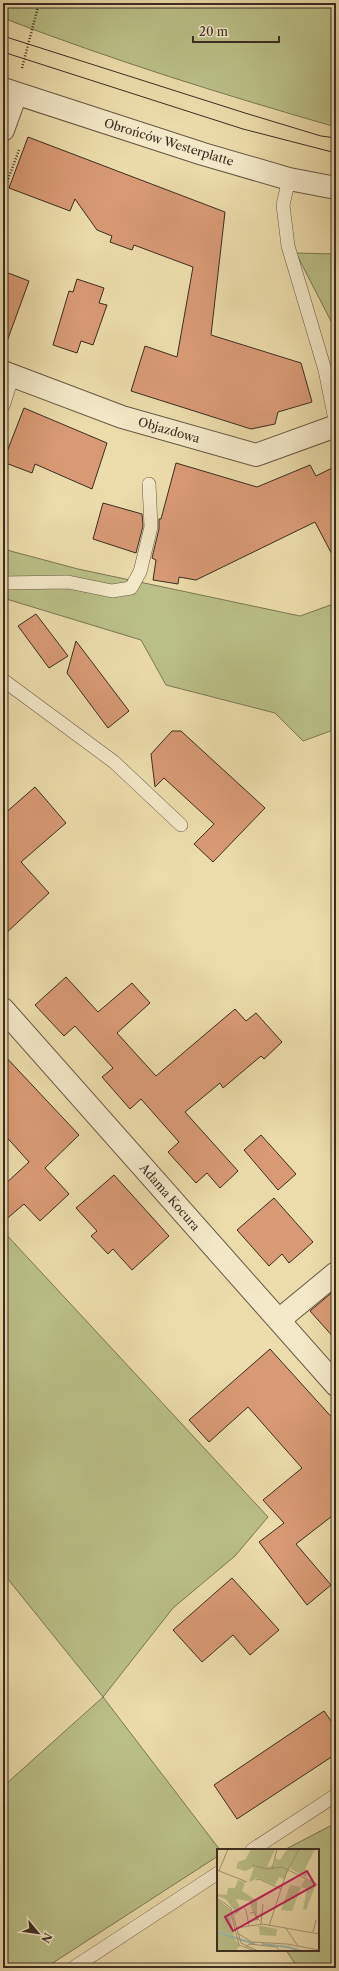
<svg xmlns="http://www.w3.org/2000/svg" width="339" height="1971" font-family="'Libre Caslon Text',serif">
<rect width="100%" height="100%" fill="#ecdcab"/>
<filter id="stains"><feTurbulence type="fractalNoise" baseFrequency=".005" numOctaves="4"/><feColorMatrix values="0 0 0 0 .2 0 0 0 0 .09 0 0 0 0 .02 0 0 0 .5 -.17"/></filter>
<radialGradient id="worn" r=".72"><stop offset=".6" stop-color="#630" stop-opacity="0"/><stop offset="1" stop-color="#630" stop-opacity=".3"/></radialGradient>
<path fill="#babf87" stroke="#7a7655" d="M3,3H336V127C224,95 112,60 3,18Z
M296,253L336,254V331Z
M3,549L78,569L300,616L336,603V729L303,741L275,713L166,685L141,640L3,598Z
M3,1231L268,1517L235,1556L173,1608L103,1697L220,1850H218V1856L45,1968H3V1781L6,1784L103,1697L3,1573Z
M336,1823V1965L329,1968H298L286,1950H318V1850H284Z"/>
<path fill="#d89a75" stroke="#3a2c23" d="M28,137L225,212L211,335L301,363L312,402L278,412L275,424L251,429L131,391L145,346L177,357L193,267L134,245L132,250L110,242L112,236L97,230L75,199L70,211L9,188Z
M3,271L29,281L6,344L3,343Z
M77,279L104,288L99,303L107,305L93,345L81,341L77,353L53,345L69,291L73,292Z
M24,408L107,443L92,489L35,464L32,473L3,462Z
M176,463L257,487L310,465L316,476L336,466V562L315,522L196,580L179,577L178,584L153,580L156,560L152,558L159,529V519H161Z
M103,503L142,514L143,526L136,553L93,539Z
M36,614L68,656L49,668L18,626Z
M76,641L129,711L108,728L67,673Z
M172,731H181L265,808L213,862L194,844L214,824L164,778L155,787L151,754Z
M35,787L66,823L21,862L49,893L3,936V815Z
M66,977L98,1012L132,983L150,1003L117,1033L156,1076L235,1009L246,1021L256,1013L282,1042L264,1059L261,1056L223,1088L220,1083L185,1112L238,1171L220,1188L207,1173L196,1183L168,1152L179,1142L141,1099L130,1109L102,1077L113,1068L75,1026L64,1036L35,1005Z
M3,1054L79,1135L45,1168L69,1194L40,1221L24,1204L3,1222V1186L29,1162L3,1133Z
M261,1135L296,1174L278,1190L244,1150Z
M114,1175L169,1236L132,1270L113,1249L108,1254L91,1236L97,1231L76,1208Z
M274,1198L313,1242L289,1263L282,1254L269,1266L237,1230Z
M336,1289V1340L310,1311Z
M270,1349L336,1422V1513L296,1544L331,1585L307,1605L259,1542L284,1523L263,1500L302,1468L248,1407L209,1442L189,1420Z
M232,1578L279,1630L250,1655L233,1635L202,1662L173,1630Z
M324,1711L336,1728V1754L237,1819L214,1785Z"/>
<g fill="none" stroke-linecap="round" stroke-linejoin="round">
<defs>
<path id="service" d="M289,179L283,205L288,246L325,370L336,425
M3,406L13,375
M3,583L68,582L112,591L131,588L140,572L151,527L149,484
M3,680L114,762L181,825
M252,1850L336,1795
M73,1968L218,1873"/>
<path id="minor" d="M3,372L122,417L256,455L336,426
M3,1009L336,1385
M279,1320L336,1273"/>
<path id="tertiary" d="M3,89L203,154L289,179L336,188
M3,130L16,94"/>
</defs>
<use href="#service" stroke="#665845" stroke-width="14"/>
<use href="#minor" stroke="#665845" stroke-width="24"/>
<use href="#tertiary" stroke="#665845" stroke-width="24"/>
<path stroke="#3a2c23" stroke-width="2.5" stroke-dasharray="1 2" stroke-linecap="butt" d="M22,68L39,3
M3,193L19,150"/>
<use href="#service" stroke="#f3e8c8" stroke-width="13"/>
<use href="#minor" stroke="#f3e8c8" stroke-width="22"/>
<use href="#tertiary" stroke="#f3e8c8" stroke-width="22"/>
<path stroke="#3a2c23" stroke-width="1" d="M3,36L245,113L321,136L336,138
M3,52L243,129L336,153"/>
</g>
<g text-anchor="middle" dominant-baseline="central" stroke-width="3.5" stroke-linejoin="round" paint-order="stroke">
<g font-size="12" fill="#3a2c23" stroke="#f3e8c8">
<text transform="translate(169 142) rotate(17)">Obrońców Westerplatte</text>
<text transform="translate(169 430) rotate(16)">Objazdowa</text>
<text transform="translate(170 1197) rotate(49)">Adama Kocura</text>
</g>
</g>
<g transform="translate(217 1849)">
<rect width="102" height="102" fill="#ecdcab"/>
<path d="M34,0H58L50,18L57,16L58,9L63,11L70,0H98L88,20L91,23L89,28L74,20V16L67,30L62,28L58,36L41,29L32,33L37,18L28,22L19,19L21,13L29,10ZM88,30L99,35L89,61L86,60L90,40L84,38L75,62L64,61L73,36L84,38ZM21,31L28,33L25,42L40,52V73L32,52L19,50L23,59L19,64L9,50L0,47V45L10,46L11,39H18ZM0,52L12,61L17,87L0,82ZM44,77L60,80L59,87L43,86L42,78H38ZM0,84L16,88L23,97L18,102H0Z" fill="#babf87"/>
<path fill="none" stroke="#99baaf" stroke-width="2" d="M0,83L38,95M45,95L71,98L84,102"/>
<path fill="none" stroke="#a59675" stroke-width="1" d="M35,16L49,20L65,18L102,36M55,20L60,0M0,21L30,33M2,22L11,0M39,31L42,30L64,40M0,49L14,59L24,94L41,102M0,51L13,61L22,96L38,102M33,64L37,63L41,70M17,66L26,58L29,61L32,77M31,73L41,70L43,72M44,75L46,55M52,77L69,25L82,0M68,78L81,97M19,79L46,75L102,85M96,83L99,71M20,84L35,93L70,95L102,101M29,98L32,95L60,98L62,102"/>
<path fill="#c2185b" fill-opacity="0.15" stroke="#c2185b" stroke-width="2" d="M90,22L98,36L16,82L8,68Z"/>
<rect width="102" height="102" fill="none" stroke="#3a2c23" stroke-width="2"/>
</g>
<rect width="339" height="1971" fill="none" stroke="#ecdcab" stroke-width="16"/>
<rect x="4" y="4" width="331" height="1963" fill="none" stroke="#3a2c23" stroke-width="2"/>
<rect x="8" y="8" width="323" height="1955" fill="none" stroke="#3a2c23"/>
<g transform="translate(38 1933) rotate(119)" stroke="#f3e8c8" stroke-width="3" paint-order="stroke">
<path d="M0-3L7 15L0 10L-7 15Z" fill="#3a2c23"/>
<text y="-6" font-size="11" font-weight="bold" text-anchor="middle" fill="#3a2c23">N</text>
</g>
<path d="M193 36v6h86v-6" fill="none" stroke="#3a2c23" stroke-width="2"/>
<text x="199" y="36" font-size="12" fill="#3a2c23" stroke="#f3e8c8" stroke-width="3" paint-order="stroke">20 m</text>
<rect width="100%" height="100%" filter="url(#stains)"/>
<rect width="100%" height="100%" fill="url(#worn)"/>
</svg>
